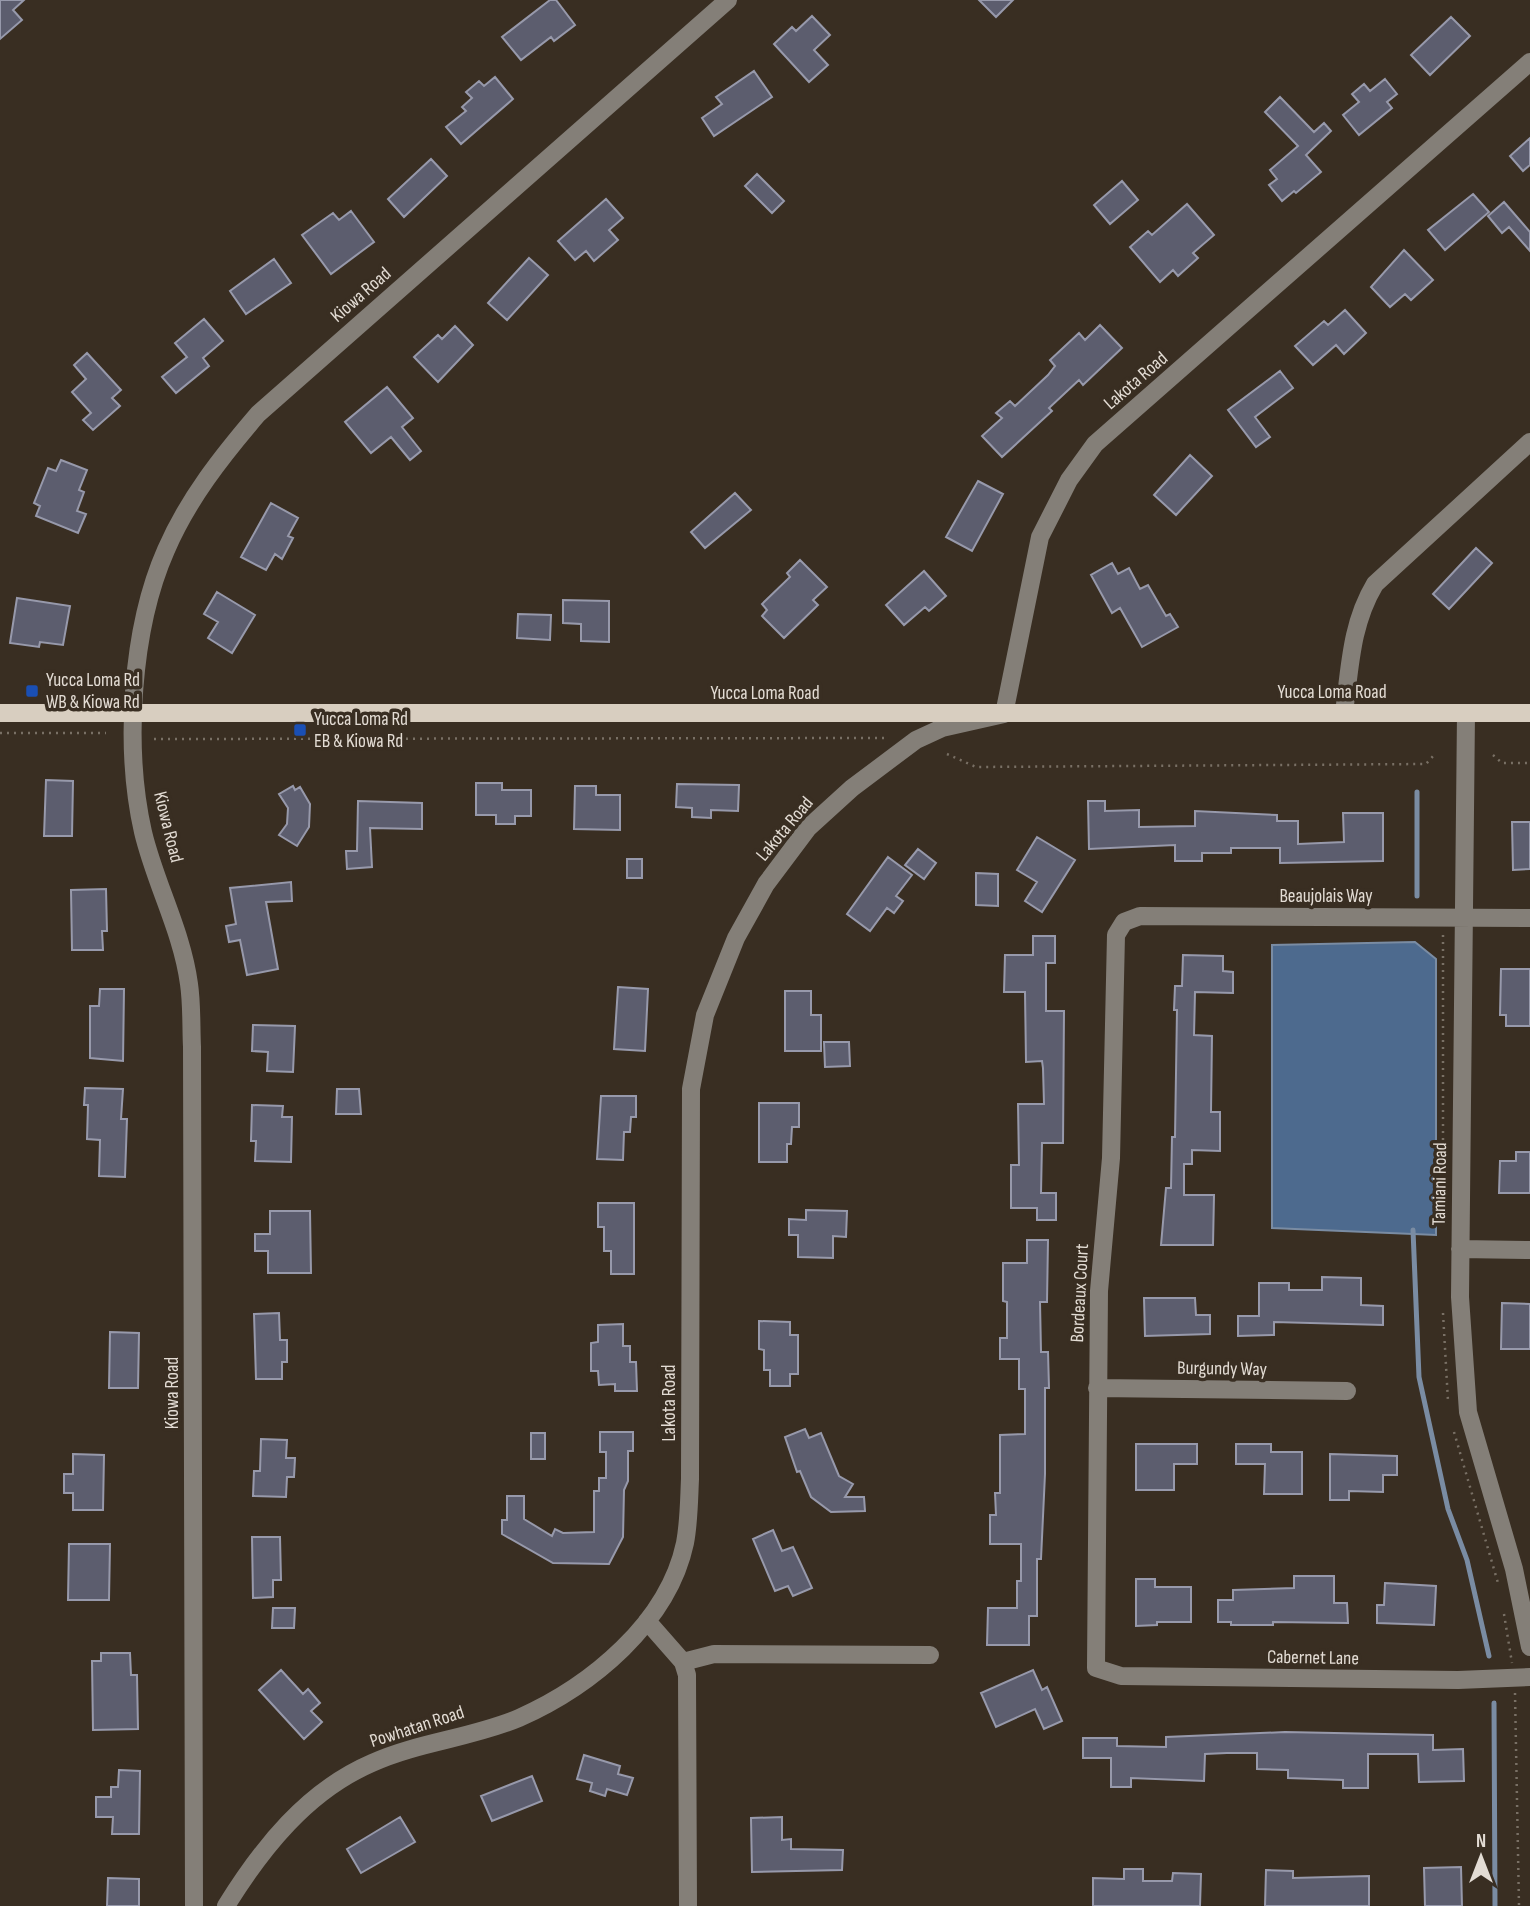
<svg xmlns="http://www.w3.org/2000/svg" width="1530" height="1906" font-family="'Sofia Sans Condensed',sans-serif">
<rect width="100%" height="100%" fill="#392e22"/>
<path fill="#4d6a8e" stroke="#7a8ca3" stroke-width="2" d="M1415,942L1436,959V1235L1272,1228V945Z"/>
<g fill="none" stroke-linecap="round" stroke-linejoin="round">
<path stroke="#7a8ca3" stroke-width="5" d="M1417,792V896
M1413,1230L1419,1377L1448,1509L1467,1560L1489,1656
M1494,1703L1495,1906"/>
</g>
<path fill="#5c5d6e" stroke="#9799ab" stroke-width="2" d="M0,0H24L13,10L22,20L0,39Z
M550,0H556L575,25L554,41L551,37L521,60L502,37Z
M979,0H1013L996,17Z
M812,16L830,35L814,50L828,65L809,82L774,44L792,27L796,31Z
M1451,17L1470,36L1430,75L1411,55Z
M754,71L772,97L714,136L702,118L722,104L716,97Z
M495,77L513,99L461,144L446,127L466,111L462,107L472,98L466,92L479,81L484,86Z
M1385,79L1397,94L1387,102L1392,108L1359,135L1343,115L1359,102L1352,94L1364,84L1370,91Z
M1280,97L1314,132L1324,123L1331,131L1306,155L1321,172L1296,193L1294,191L1282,201L1269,185L1277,179L1270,170L1298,146L1265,112Z
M1530,138V165L1523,171L1510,156Z
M431,159L447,176L404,217L388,199Z
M757,174L784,201L772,213L745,186Z
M1122,181L1138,200L1110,224L1094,205Z
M1473,194L1489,212L1445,250L1428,230Z
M606,199L623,218L609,230L618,240L594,261L586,251L575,260L558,241Z
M1504,202L1530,232V251L1509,227L1502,233L1488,216Z
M1187,204L1214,235L1193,253L1198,258L1178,276L1173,270L1160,282L1130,247L1148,231L1152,235Z
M351,211L374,242L331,274L302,235L333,213L339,220Z
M1404,250L1433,280L1411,300L1405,294L1390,307L1371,287Z
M529,258L548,275L507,320L488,303Z
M274,259L291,283L246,314L230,291Z
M1345,310L1366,333L1344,354L1336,345L1313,365L1295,346L1324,321L1328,325Z
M204,319L223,341L203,358L209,366L176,393L162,377L187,357L175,343Z
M1100,325L1122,348L1083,385L1079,380L1049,408L1052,411L1002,457L982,436L1002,418L996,413L1010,401L1015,406L1048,375L1055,366L1050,360L1079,333L1085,340Z
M455,326L473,345L438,382L414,357L438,335L442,339Z
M87,353L121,390L112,398L120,406L93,430L83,420L91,413L72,392L86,379L74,365Z
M1280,371L1293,388L1255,417L1270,437L1256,447L1228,410Z
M387,387L413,418L402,427L421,451L410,460L391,437L371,453L345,422Z
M1190,455L1212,476L1176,515L1154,495Z
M61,460L87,470L79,490L84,492L77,511L86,514L78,533L36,516L40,506L34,503L48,468L56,471Z
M978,481L1003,494L972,551L946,537Z
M735,493L751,510L705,548L691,532Z
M271,503L298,518L288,536L293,538L282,559L275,554L266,570L241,557Z
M1476,548L1492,563L1449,609L1433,594Z
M800,560L827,587L813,600L818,605L784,638L762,616L767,610L762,604L790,577L787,573Z
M1112,563L1118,574L1129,568L1140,589L1148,585L1166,616L1170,614L1178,627L1142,647L1120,608L1112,613L1091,575Z
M924,571L946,596L929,611L925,607L904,625L886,605Z
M217,592L255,615L232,653L208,638L218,622L204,614Z
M17,598L70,606L63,645L40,642L39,647L10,643Z
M563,600L609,601V642L581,641V624L563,623Z
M518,614L551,615L550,640L517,638Z
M46,780L73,781L72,836H44Z
M476,783H502V790H531V816H515V824H496V815H476Z
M677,784L739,785L738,811L711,810V818L692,817V808L676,807Z
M293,786L295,790L300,787L310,804L309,827L297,846L279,835L287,824L288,808L279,794Z
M575,786H596V795H620V830L574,829Z
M358,801L422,803V829L370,828L372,867L347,869L346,851H357Z
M1088,801H1105V811L1139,810V827L1195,826V811L1277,815V821H1298V844L1344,842L1343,813H1383V861L1280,863V848H1231V853H1202V861H1175V845L1089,849Z
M1512,822H1530V869L1513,870Z
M1037,837L1075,860L1042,912L1025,901L1037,882L1017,870Z
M918,849L936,863L924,879L905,865Z
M888,857L912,875L896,896L903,901L894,913L887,908L870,931L847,914Z
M627,859H642V878H627Z
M976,873L998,874V906L976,905Z
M291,882L292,901L266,902L278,969L247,975L240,940L229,942L226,926L236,924L230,888Z
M106,889L107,931H102L103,950H72L71,890Z
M1033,936H1055V963H1046V1011H1064L1063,1143H1042L1041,1193H1056V1220H1037V1208H1011V1165H1019L1018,1104H1044L1043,1068L1042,1061L1026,1062L1025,992H1004L1005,955H1033Z
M1183,955L1223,956V971L1233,972V993L1195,992L1194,1035L1212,1036L1211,1112H1220V1151L1192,1150V1164H1184V1195H1214L1213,1245H1161L1166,1188H1171L1172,1137H1175L1177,1010H1174L1175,986H1182Z
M1501,969H1530V1026H1506V1015H1500Z
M618,987L648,989L645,1051L614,1049Z
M100,989H124L123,1061L90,1058V1006H99Z
M785,991H811V1015H821V1051H785Z
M253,1025L295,1026L293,1072L267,1071L268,1052L252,1051Z
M824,1042H849L850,1066L825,1067Z
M85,1088L123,1089L121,1119H127L125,1177L99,1176L100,1140L87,1139L88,1105H84Z
M337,1089H359L361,1114H336Z
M601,1096H636V1117H631L630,1132H624L623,1160L597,1159Z
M759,1103H799V1127H792L791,1144H787V1162H759Z
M252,1105L283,1106L282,1117H292L291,1162L255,1161L256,1141H251Z
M1516,1152H1530V1193H1499L1500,1161H1516Z
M598,1203H634V1274H611V1251H604V1227H598Z
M806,1210L847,1211L846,1237L833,1236V1258L798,1257V1235H789V1219L806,1220Z
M270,1211H310L311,1273H268V1251H255V1234H270Z
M1027,1240H1048L1047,1302H1040L1041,1352H1048L1049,1388H1045V1474L1041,1559H1037V1616H1029V1645H987L988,1608H1017V1581H1021V1544H990V1515H996L995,1493H1000V1435L1025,1434V1389H1019V1359H1000V1338H1007V1302L1003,1301V1263H1027Z
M1322,1277L1361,1278V1305L1383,1306V1325L1274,1322V1335L1238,1336V1316H1259V1283H1289V1290H1322Z
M1144,1298H1195L1196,1315H1210V1334L1145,1336Z
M1502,1303L1530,1304V1349H1501Z
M279,1313L280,1340H287V1362H282V1379H256L254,1314Z
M759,1321L790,1322V1335H798V1374H790V1386H770V1370H764V1350L759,1349Z
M623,1324V1346H630V1362H636L637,1391H615V1384L599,1385L598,1371H591V1343L598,1342V1325Z
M110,1332L139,1333L138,1388H109Z
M805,1429L809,1438L821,1433L839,1476L853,1484L845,1497H864L865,1511L831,1512L811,1497L800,1471L797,1472L785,1437Z
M600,1432H633V1451H628V1481L624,1490L623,1537L609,1564L553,1563L502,1534V1520H507V1496H524V1519L552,1536L555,1529L563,1533L594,1532V1491H599V1478H606V1452H600Z
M531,1433H545V1459H531Z
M261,1439L287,1440L286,1458H295L294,1477H287L286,1497L253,1496L254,1471H260Z
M1136,1444H1197V1464H1174V1490H1136Z
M1236,1444H1271V1452H1302V1494H1264L1265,1464H1236Z
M73,1454L104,1455L103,1510H73V1493H64V1474H73Z
M1330,1454L1397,1456V1475H1383V1492L1349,1491V1500H1330Z
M773,1530L782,1551L793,1547L812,1588L793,1596L788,1586L775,1591L753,1539Z
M252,1537H280L281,1580H273V1597L253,1598Z
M69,1544H110L109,1600H68Z
M1294,1576H1334V1603H1347L1348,1623L1273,1622V1625H1231V1622H1218V1600H1233V1590L1294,1588Z
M1136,1579H1155V1587H1191V1622H1157V1625L1136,1626Z
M1385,1583L1436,1586L1434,1625L1377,1623V1605H1384Z
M273,1608H295L294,1628H272Z
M101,1653H130L131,1675H137L138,1729L93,1730L92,1661H101Z
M281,1670L303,1694L308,1689L320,1703L311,1711L322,1722L304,1739L259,1690Z
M1033,1670L1042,1690L1047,1687L1062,1721L1044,1729L1035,1709L996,1727L981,1693Z
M1285,1732L1433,1735V1750L1463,1749L1464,1781L1419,1782L1418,1754H1368V1788H1343V1780L1288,1778V1770L1257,1769V1753H1227L1205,1754L1204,1781L1131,1778V1787H1111V1758H1083V1738H1117V1746L1166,1747V1737Z
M584,1755L620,1766L618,1774L633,1778L627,1795L607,1789L605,1796L590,1791L592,1783L577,1779Z
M119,1770L140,1771L139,1834H112L113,1817H96V1797H111V1787H118Z
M532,1776L542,1801L492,1821L481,1796Z
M400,1817L415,1842L361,1873L347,1849Z
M782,1817V1840L791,1839V1849L843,1850L842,1870L752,1872L751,1818Z
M1461,1867L1462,1906H1425L1424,1868Z
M1124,1869H1143V1881H1172L1173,1873L1201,1874L1200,1906H1093V1878L1124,1879Z
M1266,1870L1293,1871V1878L1369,1876V1906H1265Z
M108,1878L139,1879V1906H107Z"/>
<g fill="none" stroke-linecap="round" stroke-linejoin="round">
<path stroke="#797065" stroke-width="2.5" stroke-dasharray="2 5" stroke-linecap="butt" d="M0,733H106
M154,739L889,738
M947,754L976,767L1426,764L1434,755
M1493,755L1502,763H1530
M1443,935V1167
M1443,1313L1448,1401
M1454,1432L1498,1583
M1504,1614L1512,1663
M1515,1693L1519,1906"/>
<path stroke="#847f78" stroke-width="18" d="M1344,713C1350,667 1351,624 1375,584L1530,442
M1466,713L1460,1297L1468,1412L1514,1569L1530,1647
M1530,918L1140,916L1124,922L1116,935L1111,1158L1099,1291L1096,1668L1121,1676L1458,1680L1530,1677
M1460,1249L1530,1250
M1097,1388L1347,1391
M647,1621L683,1662L687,1675L688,1906
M683,1662L714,1654L930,1655
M194,1906L192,1047C191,1026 192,1004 189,984C182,931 155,883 143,832C124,748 131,629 166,550C188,499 222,456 258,414L728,0
M226,1906C262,1848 307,1791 372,1763C418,1742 472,1738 519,1718C591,1686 668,1623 685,1543C689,1522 689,1500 690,1479L691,1089L705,1015L736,938L766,884L808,828L852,788L916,740L942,728L1004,714L1040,537L1069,480L1095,444L1530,62"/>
<path stroke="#d8cec0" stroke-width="18" d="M0,713H1530"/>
</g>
<g fill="#1a4fb4" stroke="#392e22" stroke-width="2.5">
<rect x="25" y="684" width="14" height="14" rx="3.5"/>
<rect x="293" y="723" width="14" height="14" rx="3.5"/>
</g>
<g text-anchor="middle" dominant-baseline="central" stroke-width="7" stroke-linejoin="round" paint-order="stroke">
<g font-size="19" fill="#e3dcd4" stroke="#392e22">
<text transform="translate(361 295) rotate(-41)">Kiowa Road</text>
<text transform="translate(1136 381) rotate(-41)">Lakota Road</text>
<text x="1332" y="692">Yucca Loma Road</text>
<text x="765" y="693">Yucca Loma Road</text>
<text transform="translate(168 827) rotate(76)">Kiowa Road</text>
<text transform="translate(785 829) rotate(-50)">Lakota Road</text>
<text x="1326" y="896">Beaujolais Way</text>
<text transform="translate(1440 1184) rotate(-89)">Tamiani Road</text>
<text transform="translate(1080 1293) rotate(-87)">Bordeaux Court</text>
<text transform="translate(1222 1369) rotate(1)">Burgundy Way</text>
<text transform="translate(172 1393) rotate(-90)">Kiowa Road</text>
<text transform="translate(669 1403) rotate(-90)">Lakota Road</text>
<text transform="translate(1313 1658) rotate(1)">Cabernet Lane</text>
<text transform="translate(417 1727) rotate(-18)">Powhatan Road</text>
</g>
<g font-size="19" fill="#e3dcd4" stroke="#392e22" text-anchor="start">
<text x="46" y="680">Yucca Loma Rd<tspan x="46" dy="22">WB &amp; Kiowa Rd</tspan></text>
<text x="314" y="719">Yucca Loma Rd<tspan x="314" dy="22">EB &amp; Kiowa Rd</tspan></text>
</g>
</g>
<g transform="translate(1481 1857)" stroke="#392e22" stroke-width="5" paint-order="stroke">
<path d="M0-5L12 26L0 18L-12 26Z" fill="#e3dcd4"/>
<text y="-10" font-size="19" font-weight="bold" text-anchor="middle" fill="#e3dcd4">N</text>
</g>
</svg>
